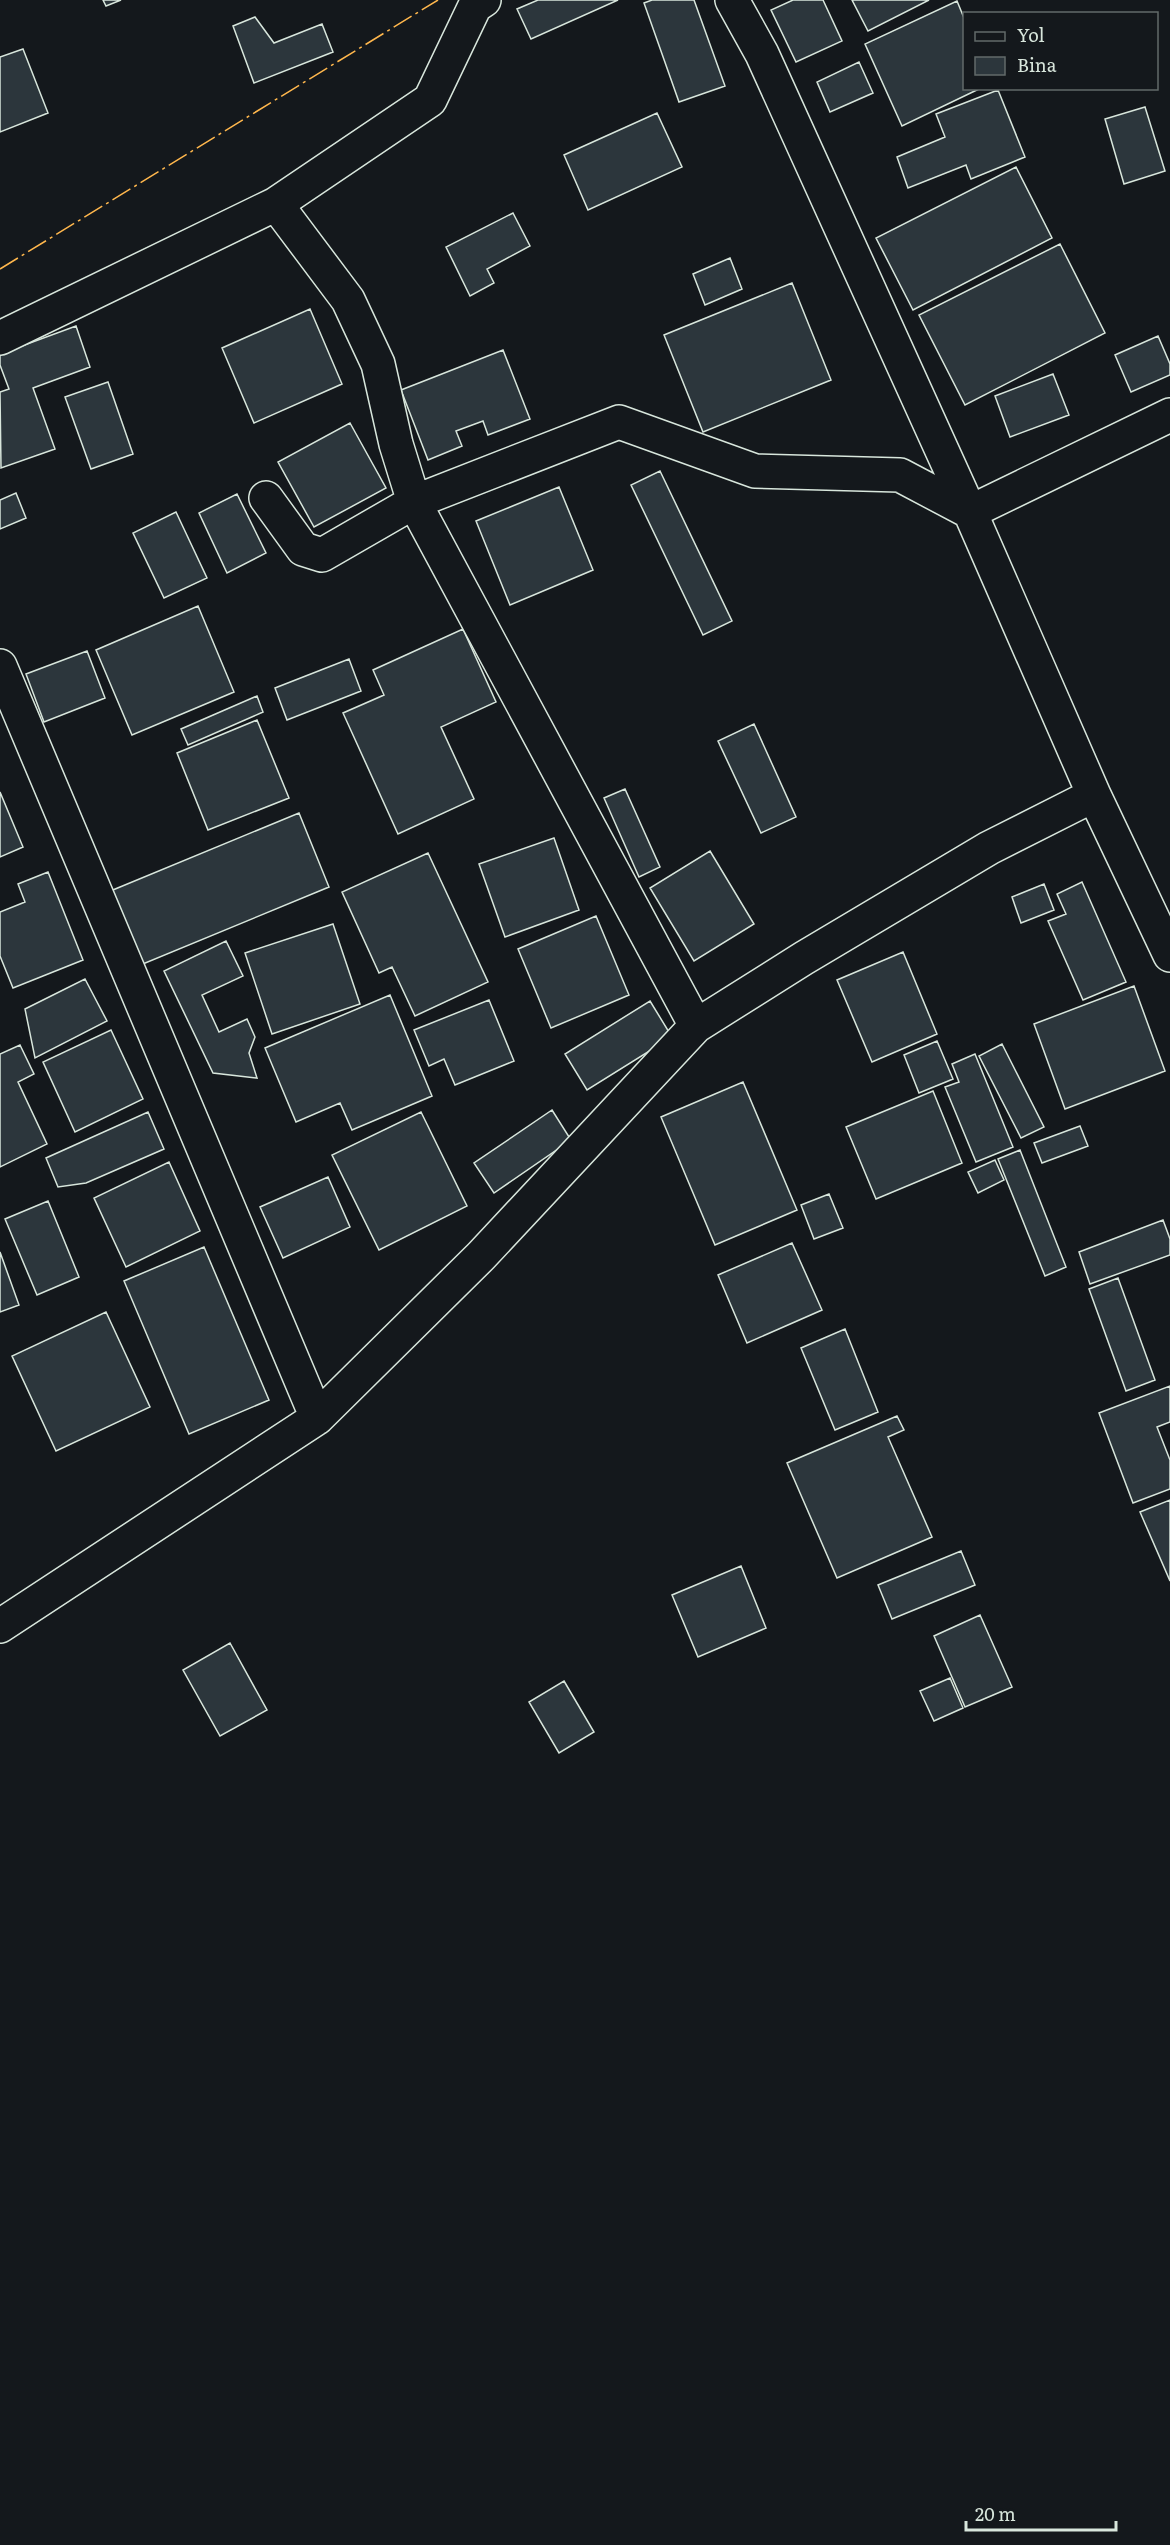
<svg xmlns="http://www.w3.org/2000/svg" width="1170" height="2545" font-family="Literata,serif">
<rect width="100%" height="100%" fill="#14181c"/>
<path fill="#2c363c" stroke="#d8e6dc" stroke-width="1.5" d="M103,0H121L106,6Z
M538,0H618L531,39L517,9Z
M652,0H694L725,86L679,102L644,3Z
M793,0H823L842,41L796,62L771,10Z
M852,0H929L868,31Z
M957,1L964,18V88H981L902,126L865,44Z
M255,17L274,43L322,24L333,52L254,83L233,26Z
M23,49L48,113L0,132V57Z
M859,62L873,93L830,112L817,82Z
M998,90L1025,157L971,179L966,165L908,188L897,157L945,137L936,114Z
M1145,107L1165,171L1124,184L1105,119Z
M657,113L682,167L588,210L564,155Z
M1016,167L1052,238L913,310L876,238Z
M513,213L530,246L487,269L494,283L470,296L446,247Z
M1060,244L1105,333L965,405L919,315Z
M730,258L742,289L705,305L693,274Z
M792,283L831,380L703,432L664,335Z
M310,309L342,384L254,423L222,348Z
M76,326L90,367L33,388L55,449L1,468L0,392L9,389L0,365V354Z
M1158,336L1170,364V375L1131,392L1115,355Z
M503,350L530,419L488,435L483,421L456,431L462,446L428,460L401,390Z
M1053,374L1069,415L1010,437L995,396Z
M108,382L133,454L91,469L65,397Z
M350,423L386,488L314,527L278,462Z
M660,471L732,621L703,635L631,485Z
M559,487L593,570L510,605L476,521Z
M16,493L26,518L0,529V500Z
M237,494L266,553L227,573L199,513Z
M176,512L207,578L164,598L133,533Z
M198,606L234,692L132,735L96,650Z
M463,629L496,702L441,727L474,799L398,834L343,713L384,695L373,670Z
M87,651L105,698L44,722L26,674Z
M349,659L361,691L287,720L275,688Z
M257,696L263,712L188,745L181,729Z
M257,720L289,798L208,830L177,753Z
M754,724L796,817L761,833L718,741Z
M625,789L660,867L639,877L604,798Z
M0,792L23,847L0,857Z
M299,813L329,887L138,966L108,892Z
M554,838L579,910L505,937L479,864Z
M710,851L754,924L694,961L650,888Z
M428,853L488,982L415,1016L392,967L379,973L342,892Z
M48,872L83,960L13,988L0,956V912L25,902L18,884Z
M1082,882L1126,982L1083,1000L1048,921L1066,914L1057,894Z
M1044,884L1054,910L1021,923L1012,897Z
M596,916L629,995L551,1028L518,949Z
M333,924L360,1004L272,1034L245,953Z
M226,941L243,976L202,995L219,1032L247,1019L255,1037L249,1053L257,1078L213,1073L164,971Z
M903,952L937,1034L872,1062L837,980Z
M85,979L107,1021L35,1058L25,1009Z
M1134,986L1165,1071L1065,1109L1034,1024Z
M390,995L432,1096L352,1130L340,1103L296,1122L265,1048Z
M489,1000L514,1061L455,1085L444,1059L429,1066L414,1030Z
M650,1001L672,1037L587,1090L565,1054Z
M111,1030L143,1099L75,1132L43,1062Z
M937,1041L953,1079L919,1093L904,1055Z
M1002,1044L1044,1127L1021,1138L979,1056Z
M20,1045L34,1074L18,1082L47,1144L0,1167V1054Z
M975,1054L1013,1147L976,1162L945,1087L959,1082L952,1064Z
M743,1082L797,1210L715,1245L661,1117Z
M933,1091L962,1163L876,1199L846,1127Z
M552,1110L571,1140L494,1193L474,1163Z
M148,1112L164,1149L86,1183L58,1187L46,1158Z
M421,1112L467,1206L379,1250L332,1155Z
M1080,1126L1088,1146L1042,1163L1034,1143Z
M1020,1150L1066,1267L1045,1276L998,1159Z
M995,1160L1004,1180L978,1193L968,1172Z
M169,1162L200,1231L126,1267L94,1198Z
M328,1177L350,1227L283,1258L260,1207Z
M829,1194L843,1228L814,1239L801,1205Z
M48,1201L79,1277L37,1295L5,1219Z
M1163,1220L1170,1239V1255L1090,1284L1079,1252Z
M792,1243L822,1310L747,1343L718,1275Z
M204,1247L269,1400L189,1434L124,1281Z
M0,1252L19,1305L0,1312Z
M1118,1278L1155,1380L1126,1391L1089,1289Z
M106,1312L150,1407L56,1451L12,1356Z
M845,1329L878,1412L835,1430L801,1348Z
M1170,1386V1422L1157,1427L1170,1460V1489L1133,1503L1099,1413Z
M897,1416L904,1430L888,1437L932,1537L837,1578L787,1463Z
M1170,1500V1581L1140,1512Z
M961,1551L975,1585L892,1619L878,1585Z
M741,1566L766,1628L698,1657L672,1595Z
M980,1615L1012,1687L965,1707L934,1636Z
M230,1643L267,1710L220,1736L183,1670Z
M950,1678L963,1708L934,1721L920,1691Z
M564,1681L594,1732L559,1753L529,1702Z"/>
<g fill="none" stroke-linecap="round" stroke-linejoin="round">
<defs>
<path id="minor" d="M732,0L762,54L970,512
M276,204L348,300L378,364L396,444L414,502L696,1026
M0,338L276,204L430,100L475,6L484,0
M266,498L303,549L322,555L414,502L619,422L755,471L900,475L970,512
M0,666L317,1418
M1094,795L1170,955
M0,1626L317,1418L481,1256L696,1026L804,958L989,848L1094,795L970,512L1170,415"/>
</defs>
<use href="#minor" stroke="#d8e6dc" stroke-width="36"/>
<use href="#minor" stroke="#14181c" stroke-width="33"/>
<path stroke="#ffb74d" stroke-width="1.5" stroke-dasharray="21 4.5 3 4.5" stroke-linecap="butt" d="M0,269L438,0"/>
</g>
<rect x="963" y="12" width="195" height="78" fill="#14181c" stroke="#626a69" stroke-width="1.5"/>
<rect x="975" y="32" width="30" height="9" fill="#14181c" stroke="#626a69" stroke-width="1.5"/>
<text x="1017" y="42" font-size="18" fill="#d8e6dc">Yol</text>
<rect x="975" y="57" width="30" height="18" fill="#2c363c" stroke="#626a69" stroke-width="1.5"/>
<text x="1017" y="72" font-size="18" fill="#d8e6dc">Bina</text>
<path d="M966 2521v9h150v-9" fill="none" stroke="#d8e6dc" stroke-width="3"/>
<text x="975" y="2521" font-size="18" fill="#d8e6dc" stroke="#14181c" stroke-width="4.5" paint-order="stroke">20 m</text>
</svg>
